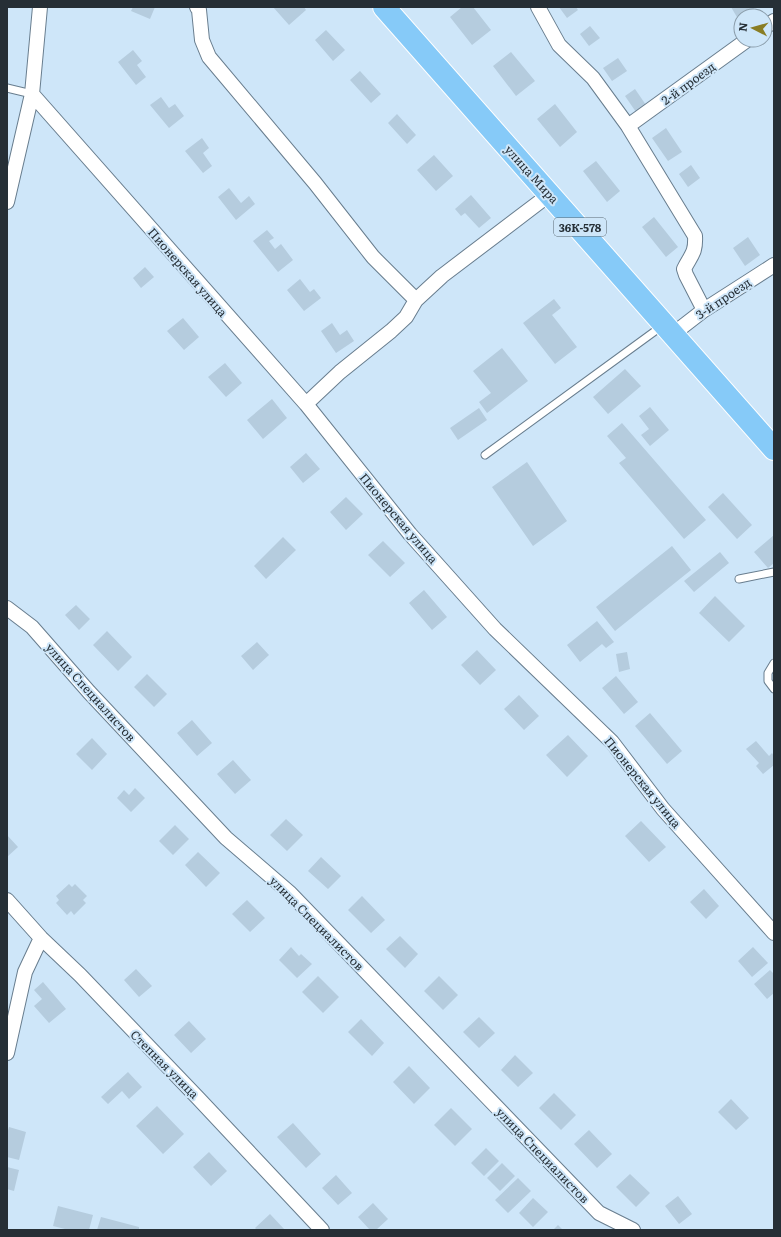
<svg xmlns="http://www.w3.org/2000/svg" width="781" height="1237" font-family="Literata,serif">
<rect width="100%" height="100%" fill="#cee6f9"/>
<path fill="#b5ccde" d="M133,7H155L150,19L131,11Z
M273,7H304L306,10L289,25Z
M462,7H473L491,30L472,45L450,17Z
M559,7H576L578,10L567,18Z
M731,7H753L759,16H741V24Z
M590,26L600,38L589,46L580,34Z
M326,30L345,50L333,61L315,40Z
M133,50L142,61L137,65L146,77L136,85L118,62Z
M511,52L535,81L516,96L493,66Z
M618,58L627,71L612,81L603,68Z
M360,71L381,94L371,103L350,80Z
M635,89L646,105L636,112L625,96Z
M161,97L169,108L175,104L184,116L169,128L150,105Z
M555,104L577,132L560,147L537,119Z
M397,114L416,135L407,144L388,123Z
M666,128L682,152L668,161L652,138Z
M202,138L209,148L203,153L212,166L203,173L185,151Z
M434,155L453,176L436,191L417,170Z
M596,161L620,191L607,202L583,171Z
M691,165L700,178L688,187L679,174Z
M229,188L241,203L249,196L255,204L236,220L218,197Z
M471,195L491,218L479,228L465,213L461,216L455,209Z
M654,217L678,247L666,257L642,227Z
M267,230L274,238L269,241L275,249L281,244L293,260L278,272L253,241Z
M748,237L760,255L745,266L733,248Z
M145,267L154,277L141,288L133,278Z
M300,279L310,292L314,289L321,298L304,311L287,290Z
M554,299L561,308L552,315L577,347L555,364L523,323Z
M183,318L199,337L184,350L167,331Z
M332,323L340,335L347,330L354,341L336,353L321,331Z
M502,348L528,381L487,413L479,402L491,393L473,371Z
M225,363L242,383L226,397L208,377Z
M625,369L641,386L608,414L593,397Z
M272,399L287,418L263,439L247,420Z
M650,407L669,430L650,446L641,435L649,429L639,416Z
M479,408L487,420L458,440L450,428Z
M622,423L706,520L684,539L619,463L626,458L607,436Z
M306,453L320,469L303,483L290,467Z
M527,462L567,521L533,546L492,487Z
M723,493L752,525L737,539L708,507Z
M346,497L363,514L346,530L330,512Z
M774,535V563L768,568L754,552Z
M283,537L296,550L266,579L254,566Z
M383,541L405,563L390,577L368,555Z
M672,546L691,570L615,631L596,607Z
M720,552L729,563L694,592L684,581Z
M424,590L447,617L432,630L409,603Z
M715,596L745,626L729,642L699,613Z
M76,605L90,619L79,630L65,615Z
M597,621L614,642L606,648L602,644L580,662L567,645Z
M107,631L132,657L118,671L93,645Z
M257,642L269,655L253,670L241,656Z
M477,650L496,670L480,685L461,665Z
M627,652L630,669L619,672L616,654Z
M147,674L167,694L154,707L134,687Z
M616,676L638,702L624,714L602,688Z
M519,695L539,716L524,730L504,709Z
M650,713L682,751L667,764L635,726Z
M192,720L212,743L197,756L177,733Z
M568,735L588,756L567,777L546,755Z
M92,738L107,754L92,770L76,754Z
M756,741L769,756L772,753L774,756V765L763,774L756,766L759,763L746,749Z
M233,760L251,780L235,794L217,774Z
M135,788L145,798L131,812L117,798L124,790L129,795Z
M286,819L303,835L287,851L270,835Z
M641,821L666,847L649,862L625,836Z
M175,825L189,839L173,855L159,841Z
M7,835L18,847L7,857Z
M198,852L220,873L206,887L185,865Z
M321,857L341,876L328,889L308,871Z
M69,884L72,887L75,884L87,896L83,900L86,903L74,915L71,911L67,915L56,903L59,900L56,896Z
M704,889L719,906L706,919L690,902Z
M362,896L385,920L371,933L348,910Z
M247,900L265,918L250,932L232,914Z
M400,936L418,954L405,968L386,949Z
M291,947L299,956L301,954L312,964L297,978L279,960Z
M753,947L768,963L752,977L738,961Z
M136,969L152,986L139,997L124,980Z
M770,970L774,974V993L767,999L754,984Z
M318,976L339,997L323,1013L302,992Z
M439,976L458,995L443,1010L424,991Z
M43,982L66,1009L49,1023L34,1006L42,999L34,990Z
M479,1017L495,1033L479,1048L463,1032Z
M361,1019L384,1043L372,1056L348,1032Z
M189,1021L206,1039L191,1053L174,1035Z
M515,1055L533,1073L518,1087L501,1070Z
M409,1066L430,1088L414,1104L393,1082Z
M128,1072L142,1087L129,1099L122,1091L108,1104L101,1097Z
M554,1093L576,1115L561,1130L539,1108Z
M731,1099L749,1118L736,1130L718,1112Z
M157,1106L184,1134L163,1154L136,1126Z
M451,1108L472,1129L455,1146L434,1125Z
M293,1123L321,1154L306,1168L277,1137Z
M9,1127L26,1132L19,1160L7,1157V1134Z
M589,1130L612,1154L597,1168L574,1144Z
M486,1148L499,1161L484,1176L471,1163Z
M209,1152L227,1171L211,1186L193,1167Z
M502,1163L515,1176L500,1191L487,1178Z
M7,1167L19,1170L14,1191L7,1189Z
M630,1174L650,1193L636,1207L616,1187Z
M336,1175L352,1193L338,1205L322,1188Z
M518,1178L531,1191L508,1213L495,1200Z
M678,1196L692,1214L679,1224L665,1206Z
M533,1198L548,1212L533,1227L519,1213Z
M373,1203L388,1219L376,1230H370L358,1217Z
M58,1206L93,1215L89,1230H69L53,1226Z
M270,1214L285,1230H257L255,1228Z
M101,1217L139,1227V1230H97Z
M558,1225L563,1230H553Z"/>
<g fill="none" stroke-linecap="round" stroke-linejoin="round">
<defs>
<path id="lane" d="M7,88L32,94
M485,455L662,326
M739,579L774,572
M774,663L768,673V681L774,689"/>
<path id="street" d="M197,7L199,10L202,40L209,57L315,183L373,257L416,300
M538,7L559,45L593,78L628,126L695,236C696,253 691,255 684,269L686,275L704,310
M765,27L774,21
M32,94L306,404L410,534L495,629L612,742L663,809L774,933
M628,126L747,40
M7,202L32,94L40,7
M673,334L704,310L774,265
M306,404L340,372L391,331L406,317L416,300L442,276L550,194
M7,608L32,627L89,692L226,838L290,893L599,1213L633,1230
M7,900L41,938L80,975L198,1098L322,1230
M7,1053L25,972L41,938"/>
<path id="primary" d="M384,7L774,449"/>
</defs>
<use href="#lane" stroke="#687d8e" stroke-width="9"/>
<use href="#street" stroke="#687d8e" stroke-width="16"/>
<use href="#primary" stroke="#fff" stroke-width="24"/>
<use href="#lane" stroke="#fff" stroke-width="7"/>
<use href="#street" stroke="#fff" stroke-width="14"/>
<use href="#primary" stroke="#86caf8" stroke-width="22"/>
</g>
<g text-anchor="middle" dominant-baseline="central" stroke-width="4" stroke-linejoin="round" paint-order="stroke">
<rect fill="#cee6f9" stroke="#586670" stroke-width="1" x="554" y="218" width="52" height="18" rx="3"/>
<g font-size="11" font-weight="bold" fill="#262f36">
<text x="580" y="227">36К-578</text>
</g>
<g font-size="12" fill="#262f36" stroke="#cee6f9">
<text transform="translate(688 83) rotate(-36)">2-й проезд</text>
<text transform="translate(532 174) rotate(48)">улица Мира</text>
<text transform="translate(188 272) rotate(49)">Пионерская улица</text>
<text transform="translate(723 298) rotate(-34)">3-й проезд</text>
<text transform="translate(399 518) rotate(50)">Пионерская улица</text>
<text transform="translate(91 692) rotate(48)">улица Специалистов</text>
<text transform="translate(643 782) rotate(51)">Пионерская улица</text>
<text transform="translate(317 923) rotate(45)">улица Специалистов</text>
<text transform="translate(165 1064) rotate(45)">Степная улица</text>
<text transform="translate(543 1155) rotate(46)">улица Специалистов</text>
</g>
</g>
<rect width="781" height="1237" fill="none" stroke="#262f36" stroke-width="16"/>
<g transform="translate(753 28) rotate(276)"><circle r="19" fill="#cee6f9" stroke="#8b9dab"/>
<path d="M0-3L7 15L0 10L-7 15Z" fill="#897d24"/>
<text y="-6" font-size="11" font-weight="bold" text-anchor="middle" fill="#262f36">N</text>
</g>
</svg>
